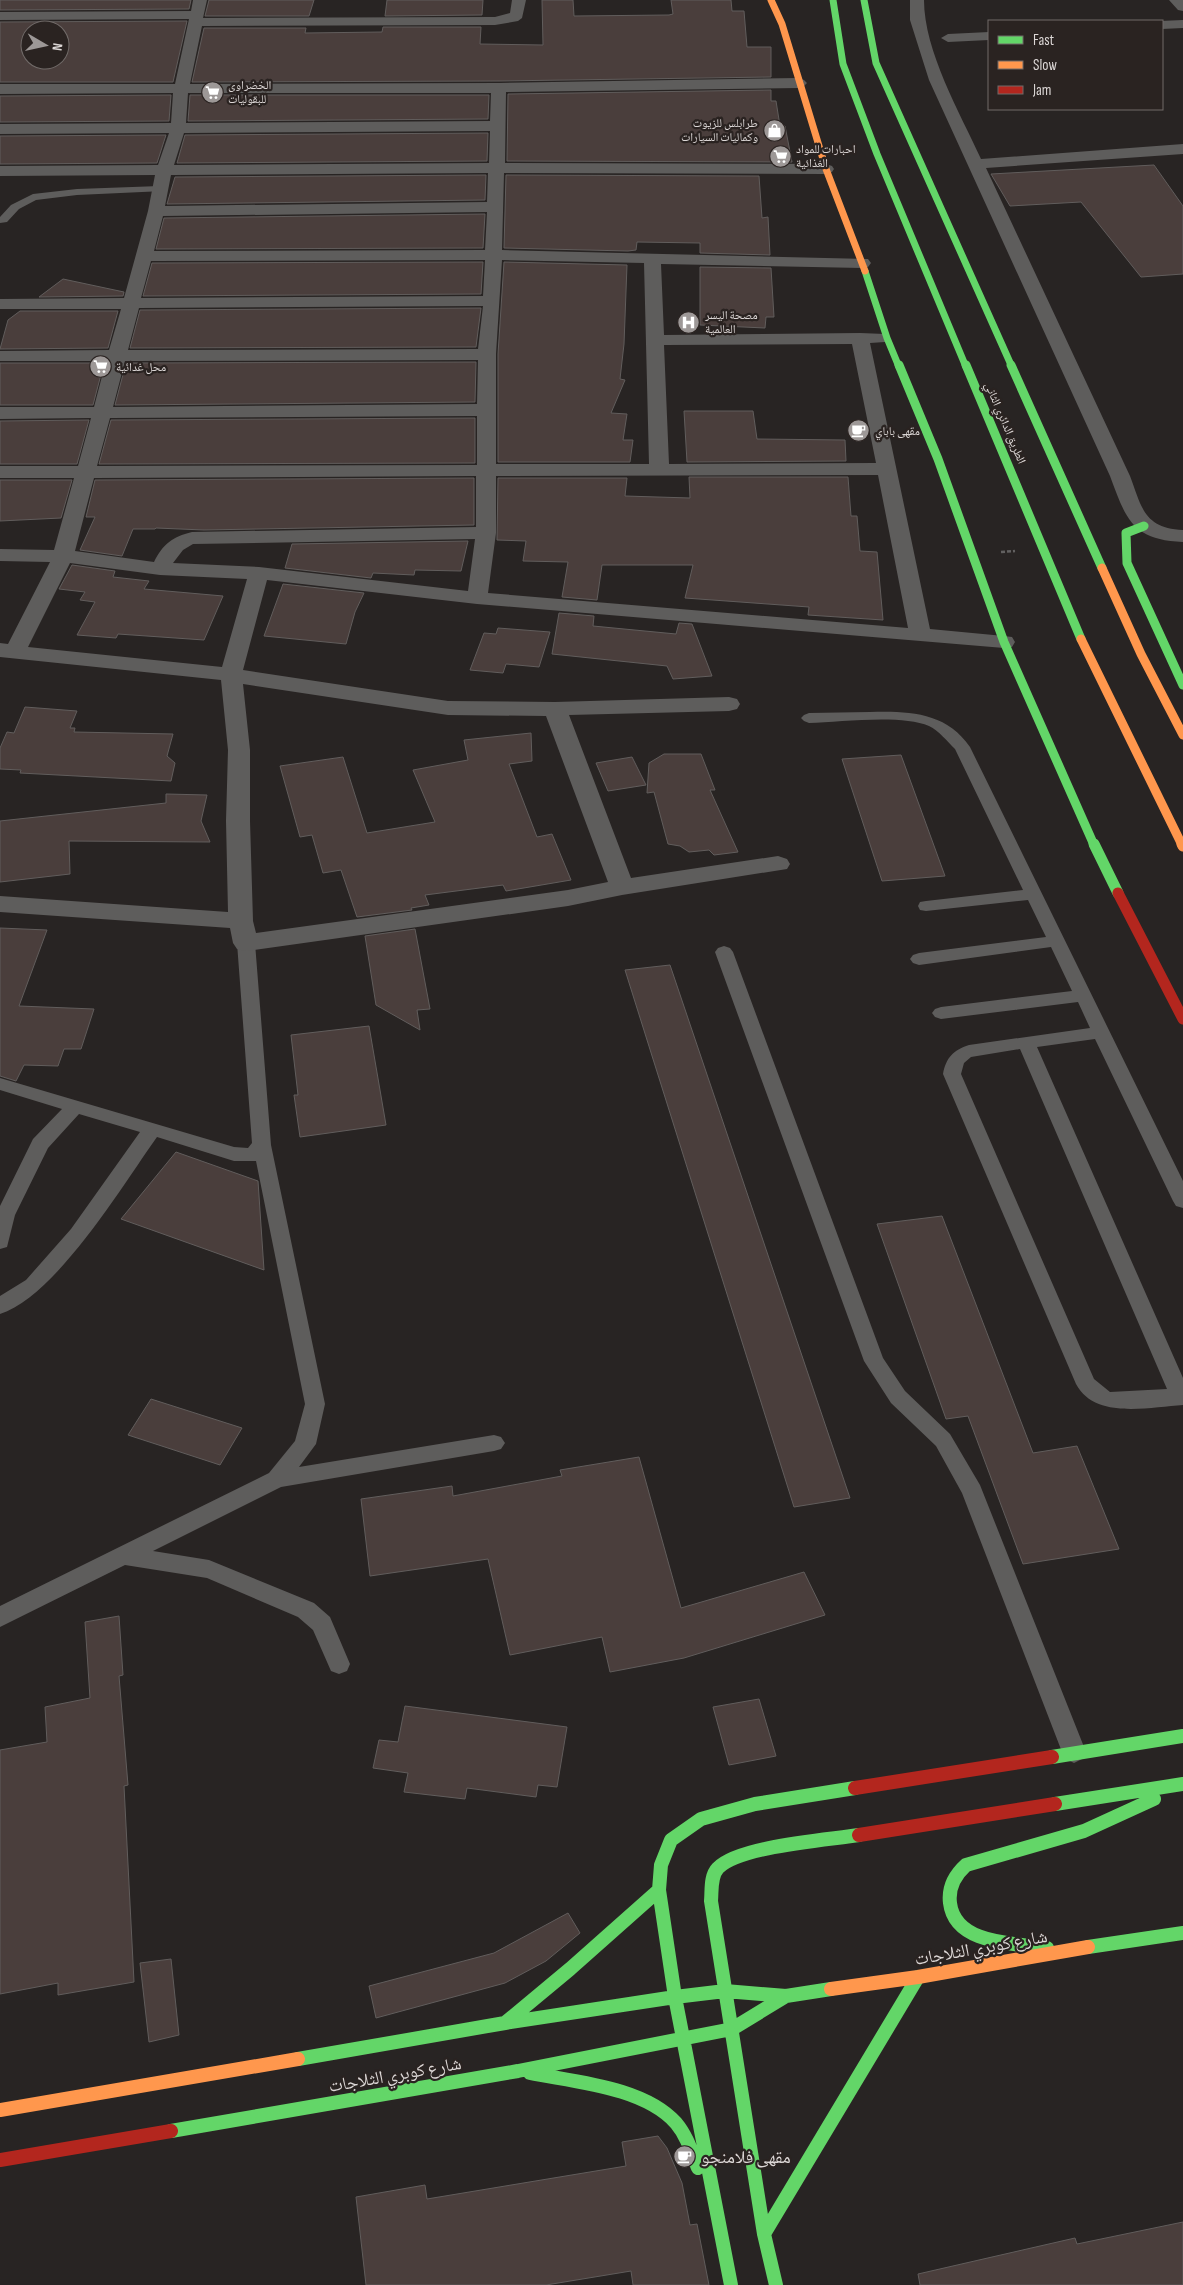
<svg xmlns="http://www.w3.org/2000/svg" width="1183" height="2285" font-family="'Sofia Sans Condensed','Noto Naskh Arabic',sans-serif">
<rect width="100%" height="100%" fill="#282423"/>
<path fill="#4a3e3c" stroke="#615d5c" fill-rule="evenodd" d="M0,0H191L189,9L0,10Z
M209,0H314L309,16H205Z
M387,0H483L482,15L385,16Z
M542,0H573L574,16L669,15L673,14L671,0H731L732,11H744L747,47H771V77L499,81L192,82L204,28H306L305,33L382,32L383,27H481L480,44L543,45Z
M187,21L173,82H0V22ZM30,30H60V60H30Z
M771,90V101H776L780,126H785L792,162L507,161L508,94Z
M171,95L169,121L0,122V96Z
M190,95H489L488,119L188,121Z
M488,133L487,161L177,163L185,135Z
M166,135L157,163L0,164V136Z
M1154,165L1183,206V274L1141,277L1081,202L1010,206L991,174Z
M486,175L485,200L167,204L175,177Z
M506,175L759,176L762,218L768,217L770,255L700,253V243L637,242L636,250L628,251L504,248Z
M485,214L483,248L156,249L164,218Z
M483,262L481,294L143,296L152,263Z
M504,262L627,265L624,344L620,379L625,380L611,413L627,414L623,440H633L630,462H498V354Z
M700,267L771,268L774,317H766L765,328L700,325Z
M63,279L124,292L123,296L39,297Z
M481,308L476,347L130,348L140,310Z
M20,311H118L108,348L0,349L8,320Z
M476,362L475,402L115,405L126,363Z
M0,363H104L93,405H0Z
M684,411H753L757,439L845,440L846,461L687,462Z
M475,418V463L99,464L111,420Z
M89,420L77,464H0V421Z
M689,477H848L851,516H857L860,551L877,552L883,620L808,615L809,607L685,598L693,565H602L597,600L562,597L568,562L523,561L526,541L497,540L498,478H627L625,496L690,498Z
M474,478V525L204,530L156,528L155,529H133L122,556L80,550L95,517H86L95,480Z
M0,480H72L61,518L0,521Z
M468,541L461,571L415,570L414,575L373,573L371,578L285,568L292,544Z
M72,565L115,571L113,577L149,581L144,589L223,596L204,640L118,634L116,638L77,635L95,602L80,600L85,592L59,589Z
M283,584L364,593L355,612L346,644L264,636Z
M559,613L594,616L593,626L676,634L679,623L692,624L712,676L673,679L667,666L552,654Z
M498,628L550,632L539,667L506,664L503,673L470,670L484,633L496,634Z
M25,707L77,711L70,728H75L74,732L173,734L167,756L175,763L171,781L20,773L21,770L0,769V748L7,732L14,733Z
M531,733L532,761L509,764L537,837L552,834L571,880L506,891L503,885L425,895L429,905L411,908L412,910L357,917L341,870L323,873L312,835L300,837L280,766L343,757L367,833L435,822L413,770L468,760L464,740Z
M664,754H701L715,790H710L738,852L714,855L709,850L689,852L680,846L668,844L654,792L647,793L649,763Z
M901,755L945,876L882,881L842,759Z
M632,757L646,785L608,791L596,763Z
M166,794L207,795L201,821L210,842L69,841L70,874L0,882V821L166,803Z
M0,928L47,930L19,1006L94,1009L81,1049H64L58,1066L24,1065L16,1081L0,1076Z
M415,929L430,1009L417,1010L420,1030L376,1005L365,936Z
M670,965L850,1498L794,1507L625,970Z
M369,1026L386,1125L300,1137L294,1095H298L291,1035Z
M176,1152L258,1181L264,1270L121,1219Z
M942,1216L1033,1453L1077,1446L1119,1549L1023,1564L968,1416L946,1419L877,1224Z
M151,1399L242,1428L220,1465L128,1435Z
M639,1457L681,1608L804,1572L825,1615L684,1658L610,1672L602,1637L510,1655L488,1559L370,1576L361,1499L452,1486L453,1496L562,1476L560,1470Z
M119,1616L123,1675L119,1676L128,1785L124,1786L134,1982L58,1995V1983L0,1994V1750L47,1742L45,1707L90,1698L85,1622Z
M759,1699L776,1756L729,1765L713,1707Z
M405,1706L567,1727L557,1787L538,1785L536,1797L467,1788L465,1799L404,1792L408,1773L373,1768L379,1740L398,1742Z
M568,1913L580,1933L546,1961L505,1983L376,2018L369,1986L494,1953Z
M171,1959L179,2035L149,2042L140,1963Z
M658,2136L667,2148L682,2183L690,2225L697,2224L709,2285H633L631,2271L546,2285H366L356,2197L425,2185L427,2199L626,2166L622,2142Z
M1183,2222V2285H920L918,2274L1075,2238L1077,2244Z"/>
<g fill="none" stroke-linecap="round" stroke-linejoin="round">
<path stroke="#626060" stroke-width="2.5" stroke-dasharray="4 2" stroke-linecap="butt" d="M1001,552L1015,551"/>
<path fill="#5e5d5c" fill-rule="evenodd" d="M160,186L164,187L166,189L164,191L77,195L36,200L19,209L7,222L0,223V217L11,205L33,194L77,189Z
M870,712C909,711 946,712 970,747L1183,1181V1208L1176,1206L1173,1201L1095,1039L1037,1047L1183,1378V1405C1149,1407 1095,1420 1076,1384L943,1074C946,1058 953,1050 969,1045L1090,1028L1078,1002L941,1019L935,1017L932,1013L935,1009L941,1007L1072,991L1051,947L919,965L913,963L910,959L913,955L919,953L1046,937L1028,900L926,911L920,910L918,906L920,902L926,901L1023,890L955,749C947,741 939,731 929,726C902,714 840,722 809,723L804,721L801,718L804,715L809,713ZM1020,1049L1167,1389L1110,1392L1094,1379L961,1074L964,1063L971,1057Z
M246,937L252,939L255,943L271,1145L325,1404L316,1444L299,1467L494,1435L501,1437L505,1443L501,1449L494,1451L281,1487L153,1551L209,1560L314,1603L330,1617L350,1664L347,1671L339,1674L331,1671L313,1630L298,1617L207,1578L125,1565L0,1627V1606L269,1473L295,1441L305,1404L256,1161H234L157,1137C122,1186 56,1296 0,1314V1296L26,1280L71,1229L140,1132L79,1114L48,1148L15,1215L7,1247L0,1249V1206L33,1139L62,1109L0,1090V1078L234,1147L248,1148L252,1143L237,943L240,939Z
M724,946L730,948L733,952L883,1358L905,1391L950,1434L980,1485L1086,1752L1082,1759L1074,1763L1066,1759L1062,1752L962,1493L936,1446L891,1403L864,1361L715,952L718,948Z"/>
<path fill="#5e5d5c" fill-rule="evenodd" d="M193,0H207L203,18L495,17L510,13L512,0H526L522,18L518,21L495,25L202,26L190,84L499,83L799,78L804,80L807,83L804,86L799,88L506,92L505,163L826,164L832,166L834,169L832,172L826,174L504,173L502,250L868,259L871,263L868,267L862,268L661,264L664,335L860,333L885,334L888,338L885,342L870,343L930,629L1004,636L1012,637L1015,642L1012,647L1004,648L477,604L267,580L243,670L448,701L555,702L729,697L737,699L740,704L737,709L729,711L569,715L631,878L778,856L787,859L790,864L787,869L622,895L568,906L246,951L237,949L233,943L230,928L0,912V896L228,912L226,821L228,750L221,680L0,657V643L8,644L50,562L0,561V549L54,550L74,478H0V466H78L91,418L0,419V407H94L106,361H0V351L109,350L121,309H0V299L124,298L148,211L155,175L0,176V166L158,165L169,133L0,134V124L171,123L173,93L0,94V84H175L189,19L0,20V12L191,11ZM188,93H491L490,121L186,123ZM490,131L489,163L174,165L184,133ZM488,173L487,202L165,206L171,175ZM487,212L485,250L154,251L163,216ZM485,260L483,296L141,298L151,261ZM502,260L644,263L649,464H496V354ZM483,306L478,349L128,350L139,308ZM852,344L876,463L669,464L664,345ZM478,360L477,404L113,407L125,361ZM477,416V465L97,466L110,418ZM878,475L908,628L488,593L496,533V476ZM476,476V527L192,532C172,537 163,544 154,562L75,551L94,478ZM475,539L468,591L259,567L173,563L183,550L193,544ZM70,563L160,575L247,579L222,667L28,647ZM243,684L448,715L546,716L608,882L568,890L256,933L253,921L250,821V750Z
M910,0H924C924,51 960,113 981,159L1183,144V154L986,168L1130,476C1142,508 1144,528 1183,530V542C1132,540 1126,519 1110,476L929,80L910,20Z
M1169,0H1183V11L1178,10Z
M1183,20V28L1162,29V21H1160Z
M989,32V40L948,42L941,38L948,34Z"/>
<path stroke="#63d668" stroke-width="7" d="M833,0L843,64L877,154L966,367
M864,0L876,63L1012,367
M865,271L887,338L899,367"/>
<path stroke="#63d668" stroke-width="9" d="M899,365L938,459L1004,642L1094,845
M966,365L1081,639
M1011,365L1102,568
M1144,526L1126,533L1127,563L1183,685"/>
<path stroke="#63d668" stroke-width="11" d="M1094,844L1118,893"/>
<path stroke="#63d668" stroke-width="14" d="M1052,1757L1183,1736
M1055,1804L1183,1784
M1088,1947L1183,1933
M1047,1948C1015,1943 955,1945 950,1903C948,1887 955,1875 966,1865L1084,1831L1154,1799
M505,2023L570,1969L659,1890
M298,2059L505,2023L675,1997L725,1991L786,1996L831,1989
M530,2073C575,2082 644,2087 676,2123C687,2136 692,2153 698,2168
M171,2131L518,2071L732,2029L786,1996
M764,2234L918,1977
M731,2285L675,1997L659,1890L661,1865L671,1840L701,1819L755,1804L855,1788
M776,2285L764,2234L711,1901C712,1891 710,1876 718,1868C739,1846 828,1840 859,1835"/>
<path stroke="#ff974d" stroke-width="7" d="M771,0L782,24L826,169L865,271"/>
<path stroke="#ff974d" stroke-width="9" d="M1102,568L1141,654L1183,735
M1081,639L1182,845"/>
<path stroke="#ff974d" stroke-width="11" d="M1182,844L1183,846"/>
<path stroke="#ff974d" stroke-width="14" d="M831,1989L918,1977L1088,1947
M0,2110L298,2059"/>
<path stroke="#b3261e" stroke-width="11" d="M1118,893L1183,1019"/>
<path stroke="#b3261e" stroke-width="14" d="M855,1788L1052,1757
M859,1835L1055,1804
M0,2160L171,2131"/>
</g>
<defs>
<symbol id="supermarket-disc" viewBox="-11 -11 22 22"><circle r="9.5" fill="#9d9897" stroke="#2a2321"/><path d="M-6-5.5h2.5l.6 2H6L4.5 2H-2.5L-4.4-4H-6ZM-1.5 3.2a1.3 1.3 0 1 0 .1 0ZM3 3.2a1.3 1.3 0 1 0 .1 0Z" fill="#fff"/></symbol>
<symbol id="shop-disc" viewBox="-11 -11 22 22"><circle r="9.5" fill="#9d9897" stroke="#2a2321"/><path d="M-5-2.5h2.3a2.7 3.5 0 0 1 5.4 0H5L5.5 6h-11ZM-1.5-2.5h3a1.5 2.3 0 0 0-3 0Z" fill="#fff"/></symbol>
<symbol id="hospital-disc" viewBox="-11 -11 22 22"><circle r="9.5" fill="#9d9897" stroke="#2a2321"/><path d="M-5-5h3v3.5h4V-5h3V5h-3V1.5h-4V5h-3Z" fill="#fff"/></symbol>
<symbol id="cafe-disc" viewBox="-11 -11 22 22"><circle r="9.5" fill="#9d9897" stroke="#2a2321"/><path d="M-5.5-4.5H6V0H3Q3 3.5 0 3.5H-2.5Q-5.5 3.5-5.5 0ZM3-3.2v2h1.7v-2ZM-6 4.5H4V6H-6Z" fill="#fff"/></symbol>
</defs>
<g fill-rule="evenodd">
<use href="#supermarket-disc" x="200" y="80" width="25" height="25"/>
<use href="#shop-disc" x="762" y="118" width="25" height="25"/>
<use href="#supermarket-disc" x="768" y="144" width="25" height="25"/>
<use href="#hospital-disc" x="676" y="310" width="25" height="25"/>
<use href="#supermarket-disc" x="88" y="354" width="25" height="25"/>
<use href="#cafe-disc" x="846" y="418" width="25" height="25"/>
<use href="#cafe-disc" x="672" y="2144" width="25" height="25"/>
</g>
<g text-anchor="middle" dominant-baseline="central" stroke-width="4.5" stroke-linejoin="round" paint-order="stroke">
<g font-size="12" fill="#dcd7d6" stroke="#2a2321" text-anchor="start">
<text x="228" y="85">الخضراوى<tspan x="228" dy="14">للبقوليات</tspan></text>
<text x="758" y="123" text-anchor="end">طرابلس للزيوت<tspan x="758" dy="14">وكماليات السيارات</tspan></text>
<text x="796" y="149">احبارات للمواد<tspan x="796" dy="14">الغذائية</tspan></text>
<text x="705" y="315">مصحة اليسر<tspan x="705" dy="14">العالمية</tspan></text>
<text x="116" y="367">محل غدائية</text>
<text x="875" y="431">مقهى باباي</text>
</g>
<g font-size="12" fill="#dcd7d6" stroke="#2a2321">
<text transform="translate(1005 423) rotate(67)">الطريق الدائري الثاني</text>
</g>
<g font-size="18" fill="#dcd7d6" stroke="#2a2321">
<text transform="translate(981 1948) rotate(-10)">شارع كوبري الثلاجات</text>
<text transform="translate(395 2075) rotate(-10)">شارع كوبري الثلاجات</text>
</g>
<g font-size="18" fill="#dcd7d6" stroke="#2a2321" text-anchor="start">
<text x="701" y="2157">مقهى فلامنجو</text>
</g>
</g>
<rect x="988" y="20" width="175" height="90" fill="#2a2321" stroke="#716b69"/>
<rect x="998" y="36" width="25" height="8" fill="#63d668" stroke="#716b69"/>
<text x="1033" y="45" font-size="15" fill="#dcd7d6">Fast</text>
<rect x="998" y="61" width="25" height="8" fill="#ff974d" stroke="#716b69"/>
<text x="1033" y="70" font-size="15" fill="#dcd7d6">Slow</text>
<rect x="998" y="86" width="25" height="8" fill="#b3261e" stroke="#716b69"/>
<text x="1033" y="95" font-size="15" fill="#dcd7d6">Jam</text>
<g transform="translate(45 45) rotate(99)"><circle r="24" fill="#2a2321" stroke="#716b69"/>
<path d="M0-4L9 19L0 12L-9 19Z" fill="#9d9897"/>
<text y="-8" font-size="14" font-weight="bold" text-anchor="middle" fill="#dcd7d6">N</text>
</g>
</svg>
